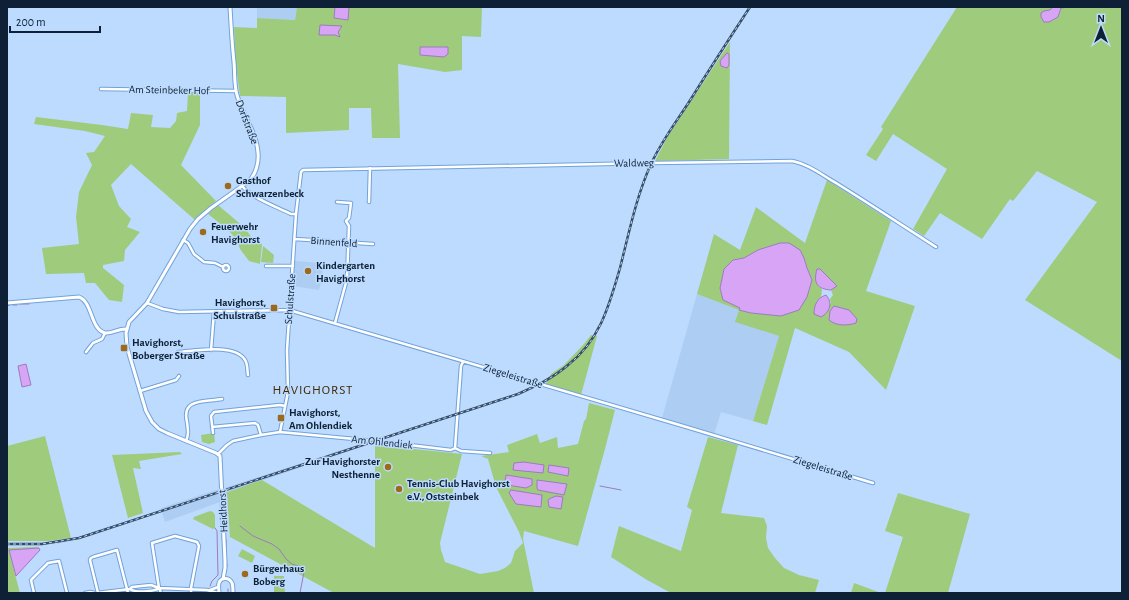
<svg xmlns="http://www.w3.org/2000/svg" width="1129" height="600" font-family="'Alegreya Sans',sans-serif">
<rect width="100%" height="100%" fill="#bddbfe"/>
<path fill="#adcdf3" d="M257,7H297L295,20L257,18Z
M295,261L323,263L322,279L319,290L293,286Z
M697,294L739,310L736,322L779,336L753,421L721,412L714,435L662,418Z
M371,441L376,442L225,493L224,488Z
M219,489L220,502L165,522L162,512L87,537L57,544L58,541L86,535L161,510V508Z"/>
<path fill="#9fcb7d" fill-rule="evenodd" d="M297,7H335L334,18L348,20L349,7H482L481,37L462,36V70L445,72L398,64L400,138H372L371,108H349V130L286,133V97L240,96L236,66L234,27L257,28V18L295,20Z
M957,7H1053L1050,10L1044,11L1041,13L1049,22L1058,17L1061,8L1070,7H1122V361L1025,300L1097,202L1037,171L1013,201L1010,199L982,239L940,213L924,236L913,229L947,169L893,134L876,161L866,155L883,129L881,127Z
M730,42L729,159L655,161L668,136Z
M188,93H200V125L181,165L216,201L205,210L195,220L131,164L111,185L119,206L131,219L127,227L140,232L125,250L124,261L103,265V268L124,285L122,302L109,300L95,283H86L84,273L46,274L42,248L79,244L76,217L79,192L92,165L86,153L94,152L105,136L85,131L34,124L36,117L102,125L128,129L131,113L153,115L151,127L170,128L176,121L177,113L187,111Z
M827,180L891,221L866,291L915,306L886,390L849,352L795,328L767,425L753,421L779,336L735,322L739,310L697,294L714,234L740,250L756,207L805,243ZM758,250L804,258L807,268L812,280L781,316L751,313L739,310L740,308L736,306L720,288L724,269L733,260L744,258ZM818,286H837L831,290L833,295L830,299L831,304L816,302L821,297L822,289Z
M218,205L245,228L252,238L262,244L260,264L249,261L240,249L237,240L228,230L208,214Z
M263,246L274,255L273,263L261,262Z
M591,335L597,336L581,395L545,385L551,374L564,365L584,344Z
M589,403L615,410L605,449L578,546L524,531L523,539L534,593H334L230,537L227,495L225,493L262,480L375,548V445L462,454L440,543L441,550L445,562L480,574L498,571L505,568L511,563L515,551L523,543L519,532L496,487L488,459L481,456L509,452L507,445L537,434L540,443L557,437L558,448L578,444L584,421L586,419ZM549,465L569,468L568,476L548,472Z
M214,433L215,442L209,444L202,442L201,435Z
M45,436L71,538L49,541H7V446Z
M708,437L738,445L721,513L764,518L767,526L766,538L768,548L775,558L784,568L799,575L819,580L815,593H671L647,580L611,557L619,526L681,551L692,510L687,507Z
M180,452L182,454L139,461L141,469L133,468L143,513L128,518L112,455Z
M898,493L970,514L948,593H885L903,537L885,531Z
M210,511L213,512L215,515V528L213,529L193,519L194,517Z
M37,547L39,548L9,551L20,593H7V548Z
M242,549L255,556L252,563L238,556Z
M274,576H284L285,593H274Z
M854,583L881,593H851Z"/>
<path fill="#d8a4f6" stroke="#9b7cbc" d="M335,7H349L348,20L334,18Z
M1053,7H1070L1061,8L1058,17L1049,22H1044L1041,17V13L1044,11L1050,10Z
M320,25L342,26L338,32L340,37L335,35H319Z
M420,47H448V54L444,57L420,55Z
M727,53L729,54V65L727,68L721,66L720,61Z
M780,243H789L800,250L804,258L807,268L812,280L807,297L799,310L781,316L751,313L739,310L740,308L723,300L720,288L724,269L733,260L744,258L758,250Z
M817,269H820L837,286L831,290C817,289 813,283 817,269Z
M826,295C833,303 830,312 821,317L814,314C814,305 817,298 826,295Z
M834,306L849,310L857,319L856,323C847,326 836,326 829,320L830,311Z
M26,364L31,385L22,387L18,366Z
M524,462L544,465L543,473L513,470L514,463Z
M549,465L569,468L568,476L548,472Z
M506,475L532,479V485L526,488L507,485L505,481Z
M537,480L567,484L564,495L538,490L537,488Z
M511,490L542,495L541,507L516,504L509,493Z
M556,496L563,497L561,509L549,507L548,500L551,498Z
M39,548L40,550L16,576L9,550Z"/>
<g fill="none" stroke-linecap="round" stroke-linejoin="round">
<path stroke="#9b7cbc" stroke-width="1" d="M20,304H29
M13,305H17
M7,306L10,305
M600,486L621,490
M240,526L253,536L272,544L279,549L286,559L292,564L301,567L304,572L300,593
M226,540V555
M227,564V566
M210,586L212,581L218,575L217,531L215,528
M228,589V593"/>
<defs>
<path id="minor" d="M101,89L236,91
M242,186C252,198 277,207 291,214H296
M369,202L370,168
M295,239L373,244
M183,240L188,243L194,254L204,262L215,263L223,267
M223 268a3 3 0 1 1 6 0a3 3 0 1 1-6 0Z
M266,266H293
M147,303L163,309L179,312L289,310L683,426L873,483
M335,323L347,279L349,226L346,221L349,218L351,203L337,202
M211,350L214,312
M86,352L93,343L102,339L105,333
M178,352C195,351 235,343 245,360C248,364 247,370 248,375
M140,391L176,380L179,376
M212,427L255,423L258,425L261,435
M280,432L288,392L287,350L296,214L301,172L303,170L652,163L792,161C808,164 822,175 836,183C870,204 903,226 936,247
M213,433L211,416L214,412L280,405L285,406
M186,441C189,434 188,430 187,422C181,398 205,402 222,399
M455,448L461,366L463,362
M218,454L227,445L233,441L261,435L280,432L376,441L451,450L455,448L461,451L490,453
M130,589C135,593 154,592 159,588
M210,590L218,587
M34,593L31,580L48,563L59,561L67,593
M85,593L90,592L95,593
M97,593L130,589L132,587L151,585L159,588L207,590L218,593
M98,593L90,560L91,558L93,557L117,550L128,593
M161,593L159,588L152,543L175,536L197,542L199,546L191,588V593"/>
<path id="tertiary" d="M7,303L79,297C93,302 90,329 105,333C112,334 119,328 127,329
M223,579L225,568V561L220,456L216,453L167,433L159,429L152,422L146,411L127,347L126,333L129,322L147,303L190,229L198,219L211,208L249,181C256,174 259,162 258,153C257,133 242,114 237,95C234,85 235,73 234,62C232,44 231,25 230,7
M219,593C219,590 218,586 219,583C221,577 229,577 232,583C233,586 233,590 233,593"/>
</defs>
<use href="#minor" stroke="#71a2da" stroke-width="4.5"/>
<use href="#tertiary" stroke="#71a2da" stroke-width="5"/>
<use href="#minor" stroke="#fff" stroke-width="2.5"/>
<use href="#tertiary" stroke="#fff" stroke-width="3"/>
<defs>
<path id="rail" d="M7,544H42L79,538L518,394C536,386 553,378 568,365C600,340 609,306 620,268C629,233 636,197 651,164C661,142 676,122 689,102C709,70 729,39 750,7"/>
</defs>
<use href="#rail" stroke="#374d66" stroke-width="2.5"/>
<use href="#rail" stroke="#bddbfe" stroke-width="1" stroke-dasharray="3" stroke-linecap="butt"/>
</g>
<g fill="#9c6a1f" stroke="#bddbfe" stroke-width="1.5">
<circle cx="228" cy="186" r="4"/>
<circle cx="203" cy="232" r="4"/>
<circle cx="308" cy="271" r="4"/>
<rect x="270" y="304" width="8" height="8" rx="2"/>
<rect x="120" y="344" width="8" height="8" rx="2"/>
<rect x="277" y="414" width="8" height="8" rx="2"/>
<circle cx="388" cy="467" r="4"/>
<circle cx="399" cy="489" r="4"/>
<circle cx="245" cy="574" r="4"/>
</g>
<g text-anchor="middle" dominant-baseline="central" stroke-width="3" stroke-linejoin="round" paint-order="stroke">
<g font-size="11" fill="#0d2036" stroke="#bddbfe">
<text transform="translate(169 90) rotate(1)">Am Steinbeker Hof</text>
<text transform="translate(247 122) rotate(69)">Dorfstraße</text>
<text transform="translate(634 163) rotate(-1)">Waldweg</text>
<text transform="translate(334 242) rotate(4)">Binnenfeld</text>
<text transform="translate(290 299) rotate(-86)">Schulstraße</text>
<text transform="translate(513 376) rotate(17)">Ziegeleistraße</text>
<text transform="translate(382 442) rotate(6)">Am Ohlendiek</text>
<text transform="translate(823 468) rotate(17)">Ziegeleistraße</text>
<text transform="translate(223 511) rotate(-93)">Heidhorst</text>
</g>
<g font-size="11" font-weight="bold" fill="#0d2036" stroke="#bddbfe" text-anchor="start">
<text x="236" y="180">Gasthof<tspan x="236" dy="13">Schwarzenbeck</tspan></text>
<text x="211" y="226">Feuerwehr<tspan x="211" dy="13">Havighorst</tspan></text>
<text x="316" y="265">Kindergarten<tspan x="316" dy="13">Havighorst</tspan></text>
<text x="266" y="302" text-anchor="end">Havighorst,<tspan x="266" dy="13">Schulstraße</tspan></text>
<text x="132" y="342">Havighorst,<tspan x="132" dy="13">Boberger Straße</tspan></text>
<text x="289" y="412">Havighorst,<tspan x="289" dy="13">Am Ohlendiek</tspan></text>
<text x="380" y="461" text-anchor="end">Zur Havighorster<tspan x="380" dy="13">Nesthenne</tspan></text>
<text x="407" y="483">Tennis-Club Havighorst<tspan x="407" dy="13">e.V., Oststeinbek</tspan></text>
<text x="253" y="568">Bürgerhaus<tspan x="253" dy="13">Boberg</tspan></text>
</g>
<g font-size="13" letter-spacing="1" fill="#402804" stroke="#bddbfe">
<text x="313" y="390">HAVIGHORST</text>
</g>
</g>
<rect width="1129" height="600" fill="none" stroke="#0d2036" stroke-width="16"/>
<g transform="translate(1101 28)" stroke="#bddbfe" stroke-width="3" paint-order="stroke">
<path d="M0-3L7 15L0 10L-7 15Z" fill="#0d2036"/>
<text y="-6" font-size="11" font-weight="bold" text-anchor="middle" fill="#0d2036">N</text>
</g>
<path d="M10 26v6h90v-6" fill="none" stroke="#0d2036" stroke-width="2"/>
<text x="16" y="26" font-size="12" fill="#0d2036" stroke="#bddbfe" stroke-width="3" paint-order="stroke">200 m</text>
</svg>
